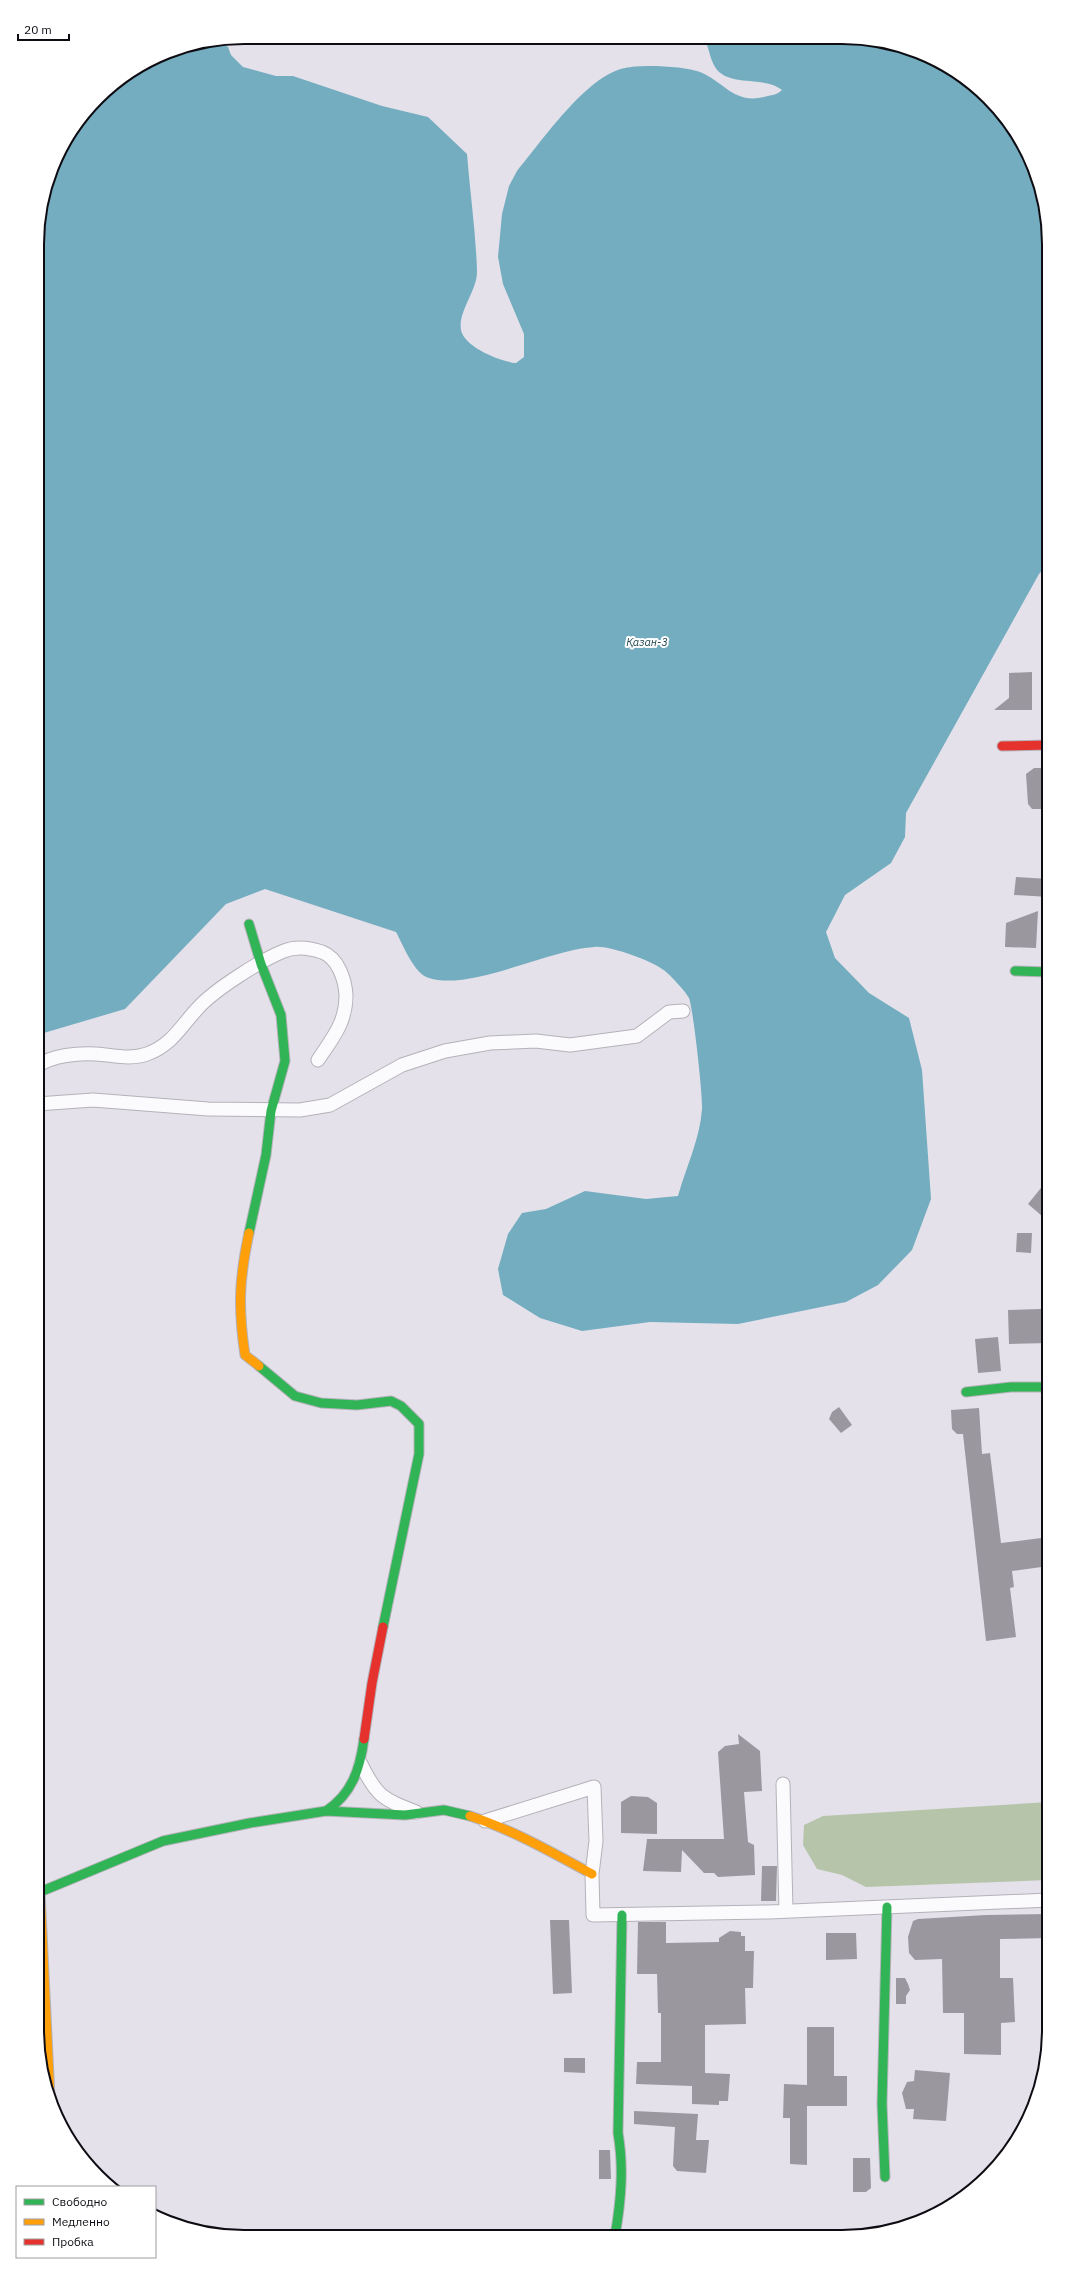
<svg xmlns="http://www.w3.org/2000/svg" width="1086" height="2274" font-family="'IBM Plex Sans',sans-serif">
<rect width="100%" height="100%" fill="#e4e1eb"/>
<path fill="#b6c5aa" d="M1049,1802V1880L866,1887L842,1875L817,1869L803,1845L804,1825L823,1816Z"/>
<path fill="#73adbf" d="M705,40L882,41L934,58L979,88L1021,140L1042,190L1049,244V563L1039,574L906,813L905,837L891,863L845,895L826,932L835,958L869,993L909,1018L922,1070L931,1199L912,1250L878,1285L846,1302L738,1324L650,1322L582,1331L540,1318L503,1295L498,1269L508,1234L522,1213L546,1209L585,1191L646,1199L678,1196C686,1167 700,1139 702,1109C703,1097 693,1007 689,998C686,992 668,972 662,969C650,960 608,945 594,947C547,950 471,991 429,978C414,974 403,945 396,932L265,889L226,904L125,1009L37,1035V230L58,152L107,88L165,53L221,41L228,47L231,55L243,67L276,76H293L382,106L428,117L467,154C470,193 476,233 477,272C477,291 458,311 461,330C464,347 501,362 516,363L524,357V334L503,284L498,257L502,214L509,186L517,171C542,141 587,75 625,68C641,64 685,66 700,72C726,83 735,106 768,96C773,95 778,94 782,90C764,75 728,88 715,67C710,59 709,48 705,40Z"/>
<path fill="#9b979e" d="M1032,672V710H994L1009,698V673Z
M1034,768H1049V809H1032L1028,804L1026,774Z
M1016,877L1049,879V897L1014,895Z
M1038,911L1036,948L1005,947L1006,923Z
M1049,1178V1222L1028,1204Z
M1017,1233H1032L1031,1253L1016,1252Z
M1040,1309L1049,1310V1343L1009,1344L1008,1310Z
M998,1337L1001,1371L978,1373L975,1339Z
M839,1407L852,1425L841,1433L829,1419L832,1412Z
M979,1408L982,1454L990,1453L1001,1543L1049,1537V1566L1012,1571L1014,1587L1010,1588L1016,1637L986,1641L963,1434H957L952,1429L951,1410Z
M738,1734L760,1751L762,1791L744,1792L748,1842L754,1845L755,1875L718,1877L714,1873H704L682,1850L681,1872L643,1871L647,1839H724L718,1752L725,1746L739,1744Z
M631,1796L648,1797L657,1803V1834L621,1833V1802Z
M762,1866H777L776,1901H761Z
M1049,1914V1938L1000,1939V1978H1013L1015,2022L1001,2023V2055L964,2054V2013H943L942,1959L915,1960L909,1953L908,1937L913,1921L918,1919L986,1915Z
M550,1920H569L572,1993L553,1994Z
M638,1922H666V1943L719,1942V1938L730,1931L741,1932V1936H745V1951H754L753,1988H745L746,2024L705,2025V2073L730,2074L728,2101H719V2105L692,2104V2086L636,2084L637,2062H661V2013H658L657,1974H637Z
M826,1933H856L857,1959L826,1960Z
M896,1978H905L908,1984L910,1990L906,1996V2004H896Z
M807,2027H834V2076H847V2106H807V2165L790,2164V2118H783L784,2084L807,2085Z
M564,2058H585V2073L564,2072Z
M915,2070L950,2073L946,2121L913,2119L914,2109H906L902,2093L907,2082L914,2081Z
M634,2111L698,2114L696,2140H709L706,2173L677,2171L673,2166L675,2127L634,2124Z
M599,2150H610L611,2179H599Z
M853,2158H870L871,2188L866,2192H853Z"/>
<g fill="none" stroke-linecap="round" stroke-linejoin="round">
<defs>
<path id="street" d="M37,1066C53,1055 78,1053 96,1054C113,1055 130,1060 147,1054C172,1045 181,1026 198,1008C214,990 261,960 284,951C296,946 310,948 322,952C338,958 345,979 346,995C346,1023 333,1037 318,1060
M37,1104L93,1100L208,1109L300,1110L330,1105L402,1065L445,1051L490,1043L536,1041L570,1045L637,1036L669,1012L683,1011
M361,1764C377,1797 383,1799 416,1812
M783,1784L786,1911
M485,1821L594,1787L596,1841L592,1874L593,1915L769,1912L1049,1900"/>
<path id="fast" d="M249,924L261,964L281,1015L285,1061L271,1111L266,1155L249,1233
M1015,971L1049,972
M259,1366L295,1396L321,1403L357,1405L391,1401L401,1406L419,1424V1454L383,1627
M966,1392L1011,1387H1049
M326,1811C352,1794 360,1769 364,1739
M40,1892L163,1841L250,1823L326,1811L405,1815L444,1810L470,1816
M885,2177L882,2104L887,1907
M615,2236C621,2201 624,2168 618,2133L622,1915"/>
<path id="slow" d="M249,1233C239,1280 238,1308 245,1355L259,1366
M470,1816C513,1830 553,1853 592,1874
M40,1892L50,2097"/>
<path id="jam" d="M1002,746L1049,745
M364,1739L372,1683L383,1627"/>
</defs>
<use href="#street" stroke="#b4b2b9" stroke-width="15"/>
<use href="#fast" stroke="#b4b2b9" stroke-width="11"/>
<use href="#slow" stroke="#b4b2b9" stroke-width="11"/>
<use href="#jam" stroke="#b4b2b9" stroke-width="11"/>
<use href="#street" stroke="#fbfafc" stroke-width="13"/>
<use href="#fast" stroke="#30b455" stroke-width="9"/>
<use href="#slow" stroke="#ff9f0a" stroke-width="9"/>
<use href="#jam" stroke="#e5322d" stroke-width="9"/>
</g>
<g text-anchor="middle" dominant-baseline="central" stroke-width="4" stroke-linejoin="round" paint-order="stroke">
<g font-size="11" font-style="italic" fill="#1e454e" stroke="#fff">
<text x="647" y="642">Қазан-3</text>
</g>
</g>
<path d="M0 0H1086V2274H0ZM244 44H842A200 200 0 0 1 1042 244V2030A200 200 0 0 1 842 2230H244A200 200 0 0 1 44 2030V244A200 200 0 0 1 244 44Z" fill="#fff" fill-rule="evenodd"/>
<path fill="none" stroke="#0e0c12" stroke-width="2" d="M244 44H842A200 200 0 0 1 1042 244V2030A200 200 0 0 1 842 2230H244A200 200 0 0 1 44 2030V244A200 200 0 0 1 244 44Z"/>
<rect x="16" y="2186" width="140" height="72" fill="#ffffff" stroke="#9f9ea0"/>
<rect x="24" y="2199" width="20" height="6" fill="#30b455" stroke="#9f9ea0"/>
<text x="52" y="2206" font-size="12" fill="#0e0c12">Свободно</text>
<rect x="24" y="2219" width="20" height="6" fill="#ff9f0a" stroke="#9f9ea0"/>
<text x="52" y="2226" font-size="12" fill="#0e0c12">Медленно</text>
<rect x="24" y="2239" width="20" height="6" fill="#e5322d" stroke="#9f9ea0"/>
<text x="52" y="2246" font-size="12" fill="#0e0c12">Пробка</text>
<path d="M18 34v6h51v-6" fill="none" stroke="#0e0c12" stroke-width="2"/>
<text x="24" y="34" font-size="12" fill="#0e0c12" stroke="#ffffff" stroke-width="3" paint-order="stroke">20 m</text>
</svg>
